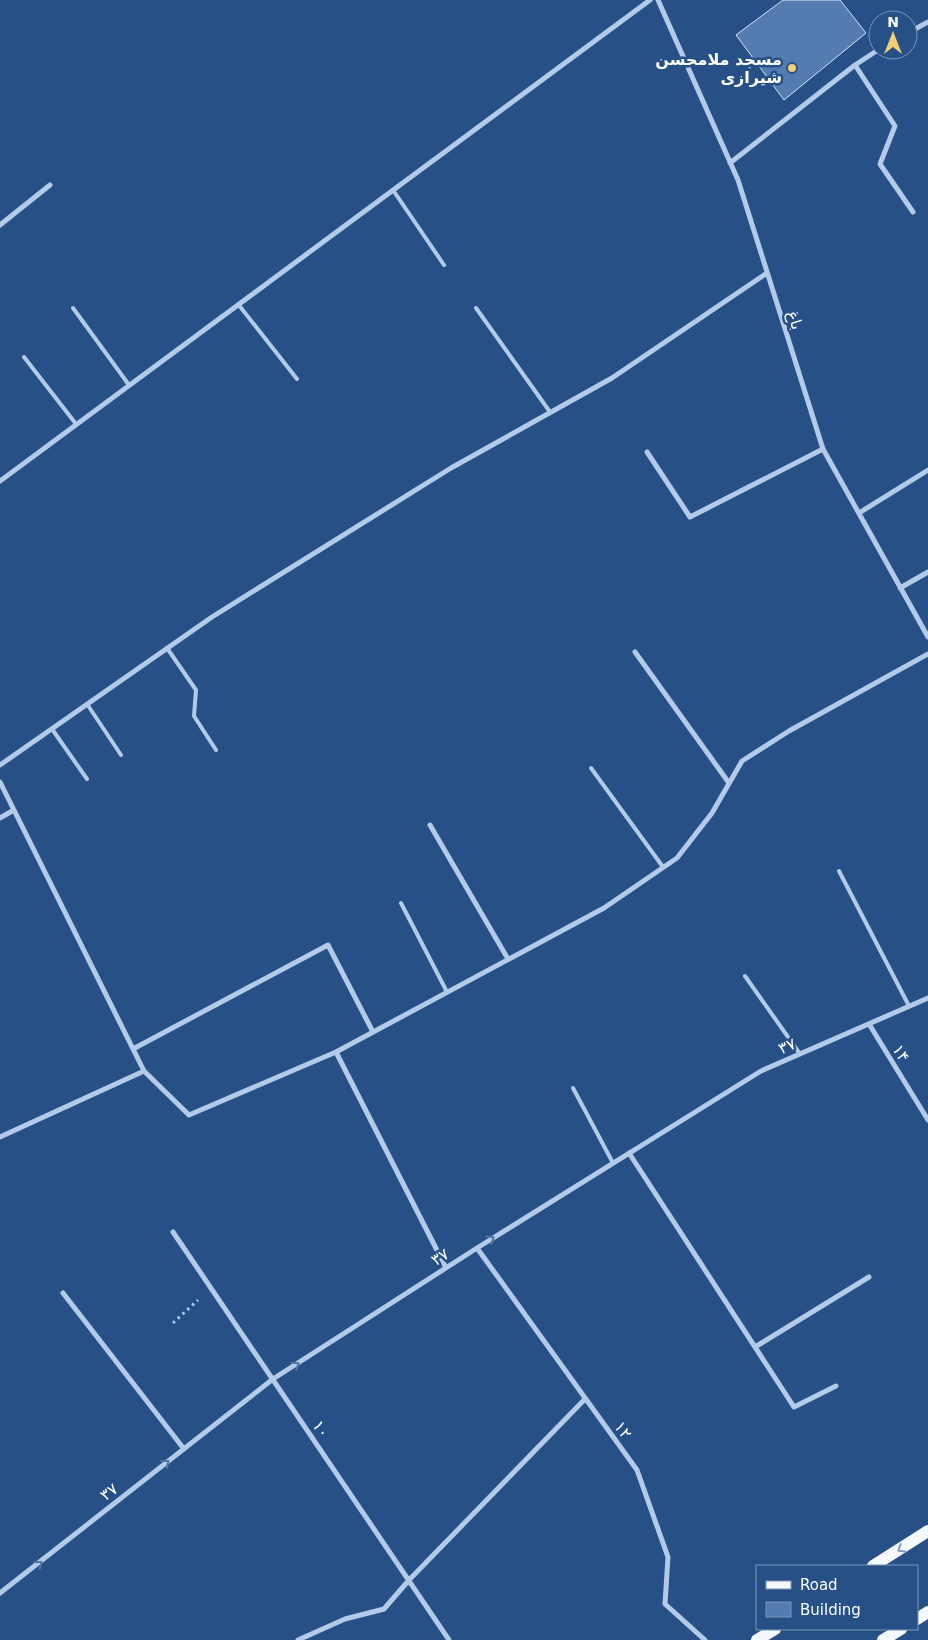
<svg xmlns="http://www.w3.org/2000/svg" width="928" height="1640" font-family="'DejaVu Sans',Vazirmatn,sans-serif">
<rect width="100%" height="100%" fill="#275087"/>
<path fill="#547cb0" stroke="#d6e5f7" d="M783,0H840L866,33L784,100L736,35Z"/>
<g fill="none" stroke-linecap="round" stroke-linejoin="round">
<path stroke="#b3cae8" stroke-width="3" stroke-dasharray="2.5 4" stroke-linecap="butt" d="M173,1323L198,1300"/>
<path stroke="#b3cae8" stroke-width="4" d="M393,190L444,265
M238,304L297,379
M73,308L129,385
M476,308L550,412
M24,357L76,424
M167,648L196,690L194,716L216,750
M87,704L121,755
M52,729L87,779
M591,768L663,867
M839,871L909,1006
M401,903L447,992
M745,976L800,1054
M573,1088L613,1163"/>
<path stroke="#b3cae8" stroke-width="5" d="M658,0L738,180L823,449L928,637
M908,33L928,22
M855,65L895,126L880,164L913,212
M730,163L855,65L878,50
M0,225L50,185
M647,452L690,517L823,449
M0,481L650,0
M859,513L928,470
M900,588L928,572
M635,652L729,783
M0,765L212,617L451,468L612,378L767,273
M0,782L144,1071L189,1115L336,1052L446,1268
M0,818L14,810
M430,825L508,959
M869,1024L928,1120
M133,1049L328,945L373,1032
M336,1052L604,908L677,858L712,813L742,761L789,731L928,654
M0,1137L144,1071
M629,1153L794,1407L836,1386
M173,1232L449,1640
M477,1248L637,1470L668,1557L665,1604L705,1640
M63,1293L184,1449
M755,1347L869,1277
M0,1593L273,1379L477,1248L761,1071L928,998
M298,1640L345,1619L384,1609L409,1580L585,1399"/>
<path stroke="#f5f8fe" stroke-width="12" d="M873,1566L928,1531
M917,1619L928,1612
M757,1640L775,1629
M883,1640L901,1629"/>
</g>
<defs><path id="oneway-chevron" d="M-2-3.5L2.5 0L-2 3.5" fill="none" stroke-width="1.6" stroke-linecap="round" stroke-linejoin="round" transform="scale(1.25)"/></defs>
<g stroke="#5175a4">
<use href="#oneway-chevron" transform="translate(491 1239) rotate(-32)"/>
<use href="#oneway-chevron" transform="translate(296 1365) rotate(-33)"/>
<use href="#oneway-chevron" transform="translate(166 1463) rotate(-38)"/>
<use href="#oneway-chevron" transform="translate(39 1564) rotate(-38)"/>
</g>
<use stroke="#849cbd" href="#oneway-chevron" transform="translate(901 1549) rotate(148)"/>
<circle fill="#f1cf78" stroke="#275087" stroke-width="2" cx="792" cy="68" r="5"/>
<g text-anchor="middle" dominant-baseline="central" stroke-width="5" stroke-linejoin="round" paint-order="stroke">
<g font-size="16" font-weight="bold" fill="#fff" stroke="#275087" text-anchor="end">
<text x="782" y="59">مسجد ملامحسن<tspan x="782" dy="18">شیرازی</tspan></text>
</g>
<g font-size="16" fill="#fff" stroke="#275087">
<text transform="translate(795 320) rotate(72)">باغ</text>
<text transform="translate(787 1046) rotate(-23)">۳۷</text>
<text transform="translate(901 1053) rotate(59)">۱۴</text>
<text transform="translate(440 1257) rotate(-33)">۳۷</text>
<text transform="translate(321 1429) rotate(56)">۱۰</text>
<text transform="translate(623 1430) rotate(54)">۱۲</text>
<text transform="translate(109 1492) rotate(-38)">۳۷</text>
</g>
</g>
<rect x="756" y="1565" width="162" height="65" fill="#275087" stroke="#7d96b7"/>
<rect x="766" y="1581" width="25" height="8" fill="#f5f8fe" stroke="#7d96b7"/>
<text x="800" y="1590" font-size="15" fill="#ffffff">Road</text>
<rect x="766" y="1602" width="25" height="15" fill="#547cb0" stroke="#7d96b7"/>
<text x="800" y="1615" font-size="15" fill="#ffffff">Building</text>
<g transform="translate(893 35)"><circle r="24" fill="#275087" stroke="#7d96b7"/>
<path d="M0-4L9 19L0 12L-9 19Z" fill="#f1cf78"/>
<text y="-8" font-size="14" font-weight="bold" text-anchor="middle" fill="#ffffff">N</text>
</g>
</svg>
